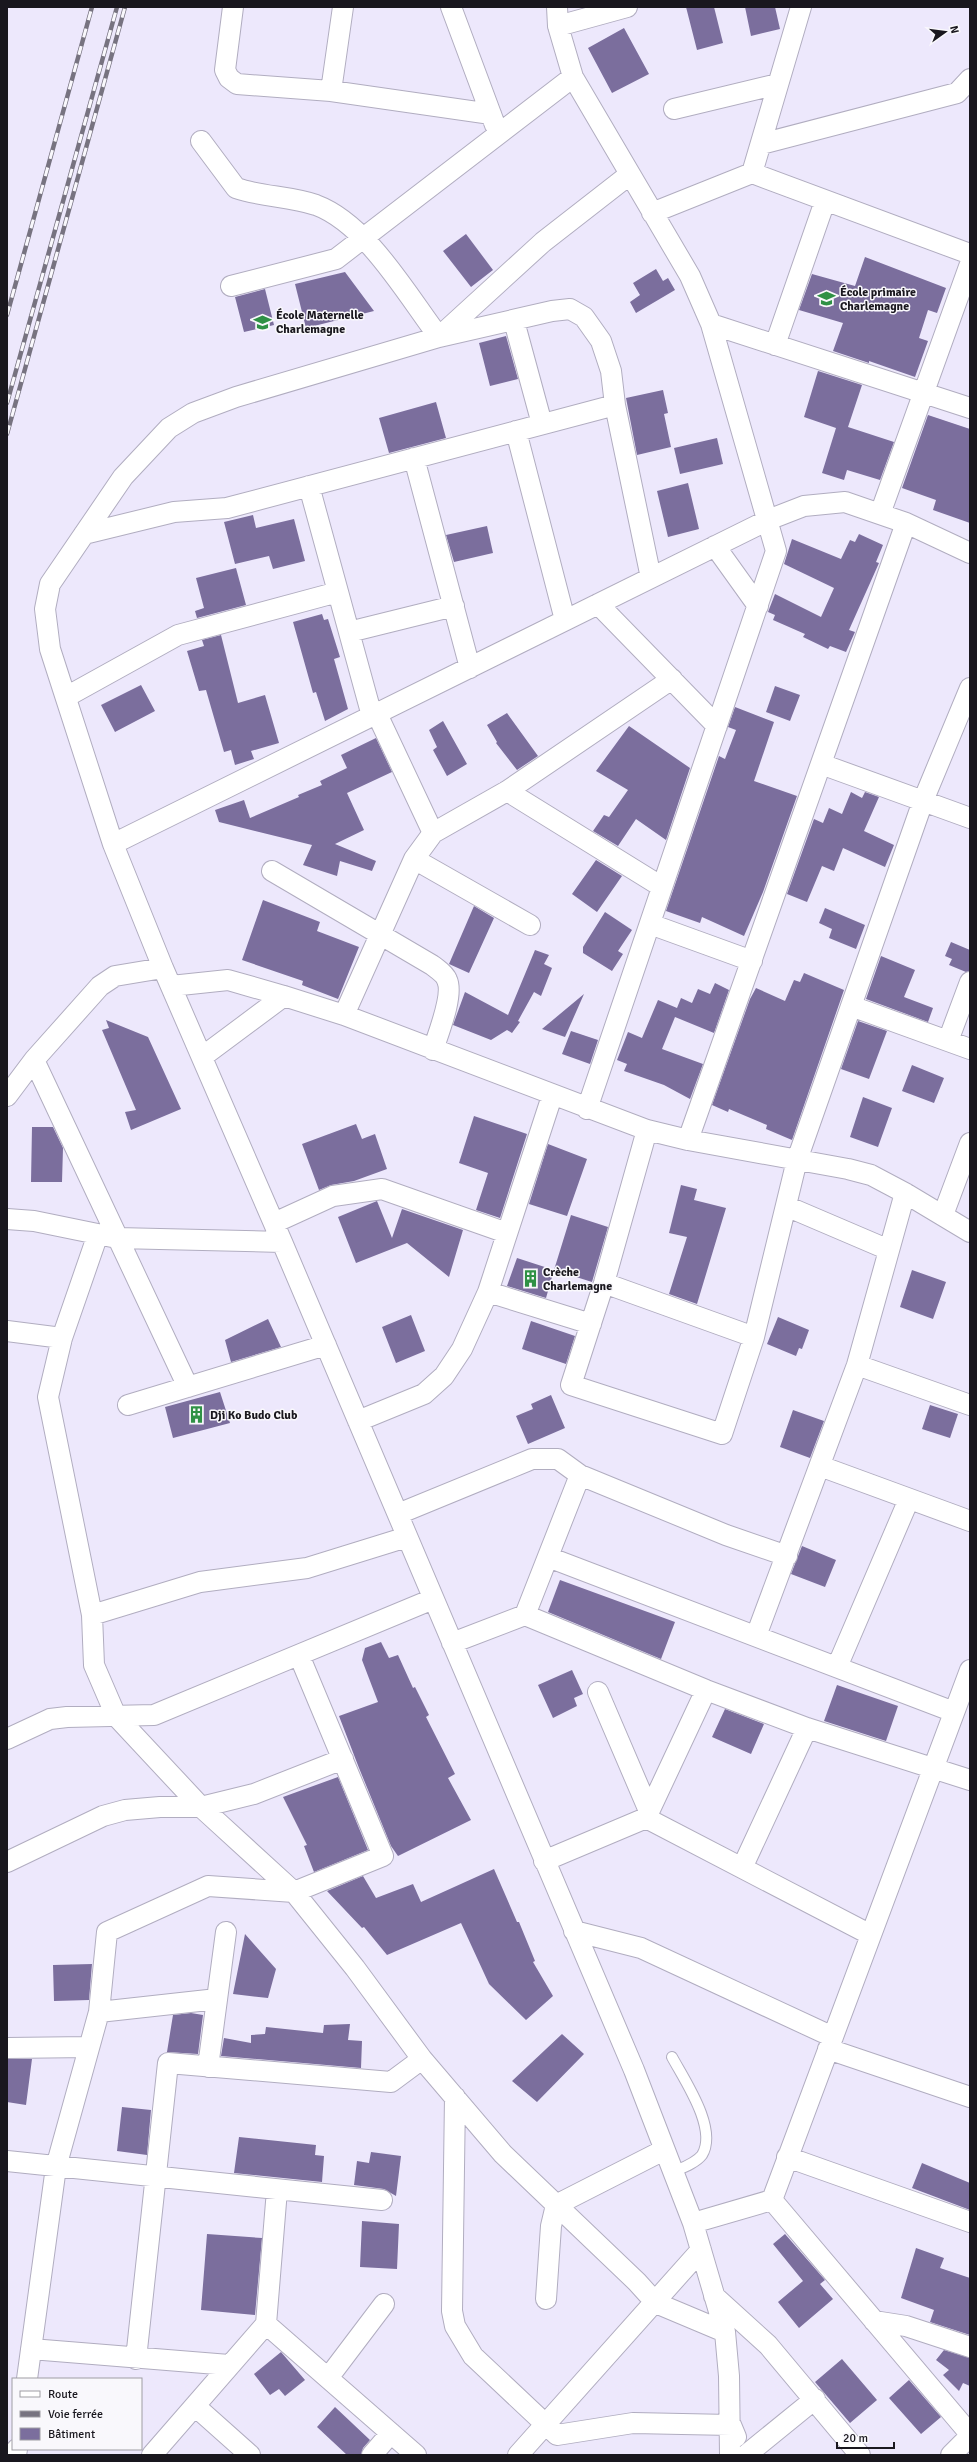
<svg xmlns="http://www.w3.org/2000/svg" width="977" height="2462" font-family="Signika,sans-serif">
<rect width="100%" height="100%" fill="#ede8fc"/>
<path fill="#7b6e9d" d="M686,7H714L723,43L697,50Z
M745,7H775L780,29L751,36Z
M624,28L649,74L612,93L588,48Z
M466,234L493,270L471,287L443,251Z
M865,257L946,288L937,313L928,310L919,338L928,341L915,377L869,361V363L833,351L843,323L799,310L812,274L855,286Z
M656,269L663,281L668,278L675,290L636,313L630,302L640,295L633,283Z
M345,272L374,311L306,328L295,284Z
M265,289L274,325L244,332L235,297Z
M506,336L518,379L490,386L479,343Z
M818,371L862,385L848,427L894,442L880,480L847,470L844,480L822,473L836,428L804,417Z
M663,390L668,413L664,414L671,447L637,455L626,398Z
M436,402L446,438L389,453L379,418Z
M928,415L970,429V523L933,510L936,500L902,488Z
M717,438L723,464L680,474L674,448Z
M688,483L699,529L668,537L657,491Z
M253,515L256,528L294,519L305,561L273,569L269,556L235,564L224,522Z
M487,526L493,553L454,562L446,535Z
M859,534L883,545L876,562L879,563L849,630L855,632L846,652L830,646L828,649L803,637L805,634L773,620L775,615L768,612L775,594L821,617L834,588L784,564L792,539L841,559L850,540L855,542Z
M236,568L246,605L197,618L195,611L204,608L196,578Z
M322,614L324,620L328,619L340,657L334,659L348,709L325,721L316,692L313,693L293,622Z
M221,635L238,703L265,695L279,743L251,751L254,759L235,765L231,750L224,752L206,690L199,691L187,651L204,646L202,640Z
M141,685L155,711L115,732L101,705Z
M775,686L800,695L790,721L766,712Z
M735,707L774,722L754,781L797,796L763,892L744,936L702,917L700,923L666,911L719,756L725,759L736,730L728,727Z
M507,713L538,756L517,770L496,743L497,742L487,725Z
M443,721L467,764L447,776L433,750L437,747L429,730Z
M629,726L690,768L666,840L636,819L618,846L593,831L604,815L609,817L628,790L596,771Z
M376,738L392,772L347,793L364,830L335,844L376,861L372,871L340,861L337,876L303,865L312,845L219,822L215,810L244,800L250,818L299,797L298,795L322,785L320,781L347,768L341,755Z
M851,792L862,798L865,792L879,797L864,831L894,845L885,867L843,848L834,871L822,866L807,902L787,894L814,819L823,823L829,808L842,814Z
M596,860L622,876L597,912L572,894Z
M263,900L320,922L317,931L359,947L338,999L302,985L303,981L242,960Z
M474,906L494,918L469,973L449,964Z
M825,908L865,925L856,949L829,938L832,929L819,923Z
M605,912L632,930L618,951L623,954L612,971L583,953V947Z
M951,942L970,950V971L966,972L949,965L952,959L945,956Z
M535,950L549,955L544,964L552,968L541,996L534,992L518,1021L520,1022L512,1033L507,1030L491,1040L453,1025L465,992L508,1015Z
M881,956L915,970L904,997L933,1008L928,1022L866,999Z
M804,973L844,990L792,1140L766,1129L767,1125L729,1109L728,1112L712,1105L750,999L756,988L785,1001L794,980L800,982Z
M715,983L729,990L714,1033L675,1017L662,1049L703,1064L690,1099L664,1085L624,1071L627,1064L617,1060L628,1032L642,1038L658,1000L677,1008L681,998L692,1003L698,989L710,994Z
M584,994L565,1037L542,1029Z
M106,1020L148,1037L181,1109L131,1130L125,1112L136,1110L102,1030L109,1028Z
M858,1021L887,1031L869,1079L841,1069Z
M571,1031L598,1040L590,1064L562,1054Z
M912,1065L944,1078L934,1103L902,1091Z
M863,1097L892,1108L878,1147L850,1137Z
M474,1116L527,1134L500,1218L476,1210L488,1173L459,1163Z
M356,1124L362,1139L375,1134L387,1169L354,1181L331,1185L319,1190L302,1144Z
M32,1127H53L63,1148L62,1182H31Z
M548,1144L587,1159L567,1216L529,1204Z
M681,1185L697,1189L694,1200L726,1208L697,1304L669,1294L687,1237L669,1233Z
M377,1201L392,1238L402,1209L463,1230L449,1277L407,1243L356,1263L338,1217Z
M571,1215L608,1227L592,1282L554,1270Z
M517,1258L554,1270L546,1298L507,1286Z
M912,1270L946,1282L933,1319L900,1307Z
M411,1315L425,1351L396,1363L382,1327Z
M778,1317L809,1330L802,1349L799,1348L796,1356L767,1344Z
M268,1319L281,1347L231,1362L225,1340Z
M531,1321L575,1336L566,1364L522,1349Z
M220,1392L230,1423L173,1438L165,1407Z
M551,1395L565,1428L528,1444L516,1416L533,1409L531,1404Z
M930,1405L958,1414L950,1438L922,1429Z
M793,1410L824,1421L810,1458L780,1447Z
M802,1546L836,1560L825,1587L791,1574Z
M560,1580L675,1622L661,1659L548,1612Z
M381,1642L389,1658L398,1655L413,1688L415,1687L429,1715L426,1717L455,1774L448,1778L471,1820L398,1856L391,1846L359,1768L339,1716L378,1702L362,1660L365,1648Z
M572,1670L583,1694L574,1698L577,1706L553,1718L538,1685Z
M837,1685L898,1706L886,1741L824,1721Z
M725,1709L764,1724L751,1754L712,1737Z
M338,1777L368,1850L314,1872L304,1846L307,1845L283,1797Z
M494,1869L517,1922H519L535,1961L533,1962L553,1996L526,2020L489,1984L461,1923L387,1955L364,1927L362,1928L327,1891L363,1876L376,1898L413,1884L421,1902Z
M245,1934L276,1969L268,1998L233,1994Z
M92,1964L89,2000L54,2001L53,1965Z
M191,2013L203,2015L198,2054L167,2052L173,2015Z
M350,2024L348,2040L362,2041L361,2068L221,2056L224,2038L251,2043V2035L265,2034L266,2027L323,2033L324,2025Z
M562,2034L584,2054L537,2102L512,2081Z
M7,2059H32L26,2105L7,2102Z
M122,2107L151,2110L147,2155L117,2151Z
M239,2137L316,2145L315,2155L324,2156L322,2182L234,2173Z
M371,2152L401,2156L396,2196L384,2189L354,2185L357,2161L369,2163Z
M922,2163L970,2183V2210L912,2188Z
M362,2221L399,2224L397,2269L360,2267Z
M207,2234L262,2238L255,2315L201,2310Z
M785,2234L825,2280L820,2284L833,2299L799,2328L778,2302L803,2281L773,2244Z
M916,2248L944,2258L940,2268L970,2278V2335L930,2322L934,2310L901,2298Z
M944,2350L970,2358V2386L963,2383L959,2391L943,2375L949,2370L936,2360Z
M281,2352L305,2380L285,2396L279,2389L270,2395L254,2374Z
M842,2359L877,2400L850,2423L815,2382Z
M909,2380L941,2417L921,2434L889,2398Z
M335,2407L370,2440L363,2448L361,2455H347L317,2427Z"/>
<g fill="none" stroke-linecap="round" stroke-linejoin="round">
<defs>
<path id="service" d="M672,2057C685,2081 718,2129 702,2155C696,2163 682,2168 673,2172"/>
<path id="minor" d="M233,7L225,70L229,78L237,84L331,91L491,114
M451,7L495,125
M557,7L558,26L573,77L690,276L711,324L776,551L587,1109
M558,26L627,7
M331,91L343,7
M674,109L778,84
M201,141L236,188C262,197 290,196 316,205C367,224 407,295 439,337L543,242L629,175
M761,144L957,93L970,79
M752,173L801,7
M652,213L752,173L970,254
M231,286L336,259L573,77
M514,321L542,424
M711,324L970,408
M775,345L825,201
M516,431L565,620
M414,458L470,668
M309,486L372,716
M880,514L970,264
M84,534L174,512L227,508L615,405
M715,546L758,606
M651,578L615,405L611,371L601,341L584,317L570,309L552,311L439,337L236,397L193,413L169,428L123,477L50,584L45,609L50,649L113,844L163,968L282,1242L634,2070L693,2223L725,2332L729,2376L730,2455
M598,604L717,726
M349,632L454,606
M66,697L178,635L338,592
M377,714L433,833
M821,764L970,818
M507,791L662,887
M113,844L768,520L804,506L845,502L906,523L970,553
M414,859L530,925
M272,871L432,965C437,969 445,974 447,980C454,995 438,1034 433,1050
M650,924L752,961
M163,968L115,976L100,986L34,1060L188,1387
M171,986L228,980L284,996L344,1015L647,1130L688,1140L848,1169L871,1175L905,1193L970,1232
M851,1006L970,1049
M344,1015L414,859L433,833L507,791L672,679
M948,1041L970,982
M202,1057L284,996
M7,1096L34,1060
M647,1130L604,1283L571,1385L722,1434L754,1337L797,1160L923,801L970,688
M688,1140L906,523
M786,1206L889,1250
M943,1215L970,1143
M7,1219L34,1221L117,1238L282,1242
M274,1223L333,1196L382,1189L507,1233
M98,1234L62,1338L48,1397L92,1615L94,1665L116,1716L201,1807L294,1892L355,1968L422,2059L503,2154L637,2282L656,2303L725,2332
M604,1283L754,1337
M488,1292L591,1324
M7,1331L62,1338
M857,1365L970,1405
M128,1405L326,1345
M358,1421L424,1394L444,1376L462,1349L488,1292L552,1096
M820,1466L970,1521
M580,1475L726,1535L787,1556
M398,1514L532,1459H558L580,1475L525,1615
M548,1557L954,1712
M92,1615L200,1582L307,1568L407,1537
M756,1636L857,1365L905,1193
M452,1643L525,1615L706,1690L807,1728L970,1780
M837,1667L909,1499
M598,1692L649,1811
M7,1739L50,1719L67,1717L154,1715L433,1599
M646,1818L871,1935
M544,1861L646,1818L706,1690
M7,1862L103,1816L125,1810L160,1807H201L254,1794L343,1759
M742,1868L807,1728
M574,1931L641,1948L833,2037
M99,2012L217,1999
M7,2048L89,2047
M828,2049L970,2097
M208,2067L226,1932
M455,2097L452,2311L455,2326L473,2356L557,2435L633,2423L731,2425L736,2437
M787,2157L970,2222
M7,2161L382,2200
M772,2200L970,1670
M772,2200L970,2434
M693,2223L772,2200
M714,2296L768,2345L860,2455
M546,2299L551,2226L556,2205L664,2150
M874,2321L906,2326L970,2347
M266,2324L416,2455
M31,2349L229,2365
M136,2359L168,2063L391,2082L422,2059
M328,2378L384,2304
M27,2379L56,2167L99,2012L107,1932L208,1886L294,1892L383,1856L299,1655
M195,2406L250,2455
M16,2455L17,2449
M152,2455L266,2324L277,2190
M372,2455L391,2433
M518,2455L701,2250
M746,2455L815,2399
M951,2455L970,2436"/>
</defs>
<use href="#service" stroke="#b1adc0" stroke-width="12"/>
<use href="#minor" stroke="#b1adc0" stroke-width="22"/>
<use href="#service" stroke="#fff" stroke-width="10"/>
<use href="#minor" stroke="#fff" stroke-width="20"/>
<defs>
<path id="rail" d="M7,315L92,7
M7,403L117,7
M7,434L125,7"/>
</defs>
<use href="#rail" stroke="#777380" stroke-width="4.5"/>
<use href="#rail" stroke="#f9f8fc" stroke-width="3" stroke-dasharray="9" stroke-linecap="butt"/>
</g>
<defs>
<symbol id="school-bare" viewBox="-9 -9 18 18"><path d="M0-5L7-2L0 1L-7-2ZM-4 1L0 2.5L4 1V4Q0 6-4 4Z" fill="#2f9145" stroke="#f9f8fc" stroke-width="2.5" paint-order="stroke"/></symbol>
<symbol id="building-bare" viewBox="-9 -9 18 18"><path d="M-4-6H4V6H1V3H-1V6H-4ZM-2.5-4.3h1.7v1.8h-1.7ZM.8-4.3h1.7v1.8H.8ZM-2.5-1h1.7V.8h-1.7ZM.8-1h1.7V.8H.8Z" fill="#2f9145" stroke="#f9f8fc" stroke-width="2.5" paint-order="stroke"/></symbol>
</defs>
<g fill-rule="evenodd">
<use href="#school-bare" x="814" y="286" width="25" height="25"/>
<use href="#school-bare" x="250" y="310" width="25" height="25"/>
<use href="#building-bare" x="518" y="1266" width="25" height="25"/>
<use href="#building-bare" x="184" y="1402" width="25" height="25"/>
</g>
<g text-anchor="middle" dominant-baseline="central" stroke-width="3" stroke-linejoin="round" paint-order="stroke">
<g font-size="12" font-weight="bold" fill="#19171e" stroke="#f9f8fc" text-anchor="start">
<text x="840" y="292">École primaire<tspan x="840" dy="14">Charlemagne</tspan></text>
<text x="276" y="315">École Maternelle<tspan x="276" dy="14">Charlemagne</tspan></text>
<text x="543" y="1272">Crèche<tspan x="543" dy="14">Charlemagne</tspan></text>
<text x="210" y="1415">Dji Ko Budo Club</text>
</g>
</g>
<rect width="977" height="2462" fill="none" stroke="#19171e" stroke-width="16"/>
<rect x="12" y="2378" width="130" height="72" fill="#f9f8fc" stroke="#9f9ea3"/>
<rect x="20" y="2391" width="20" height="6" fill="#ffffff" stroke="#9f9ea3"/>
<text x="48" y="2398" font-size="12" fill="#19171e">Route</text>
<rect x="20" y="2411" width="20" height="6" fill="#777380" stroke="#9f9ea3"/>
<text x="48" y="2418" font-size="12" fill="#19171e">Voie ferrée</text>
<rect x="20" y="2428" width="20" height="12" fill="#7b6e9d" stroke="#9f9ea3"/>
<text x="48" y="2438" font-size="12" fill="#19171e">Bâtiment</text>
<g transform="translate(945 32) rotate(76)" stroke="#f9f8fc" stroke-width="3" paint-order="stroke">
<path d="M0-3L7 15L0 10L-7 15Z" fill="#19171e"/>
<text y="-6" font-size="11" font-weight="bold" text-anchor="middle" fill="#19171e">N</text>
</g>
<path d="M837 2442v6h57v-6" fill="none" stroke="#19171e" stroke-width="2"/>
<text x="843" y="2442" font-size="12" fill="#19171e" stroke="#f9f8fc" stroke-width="3" paint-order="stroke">20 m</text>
</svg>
